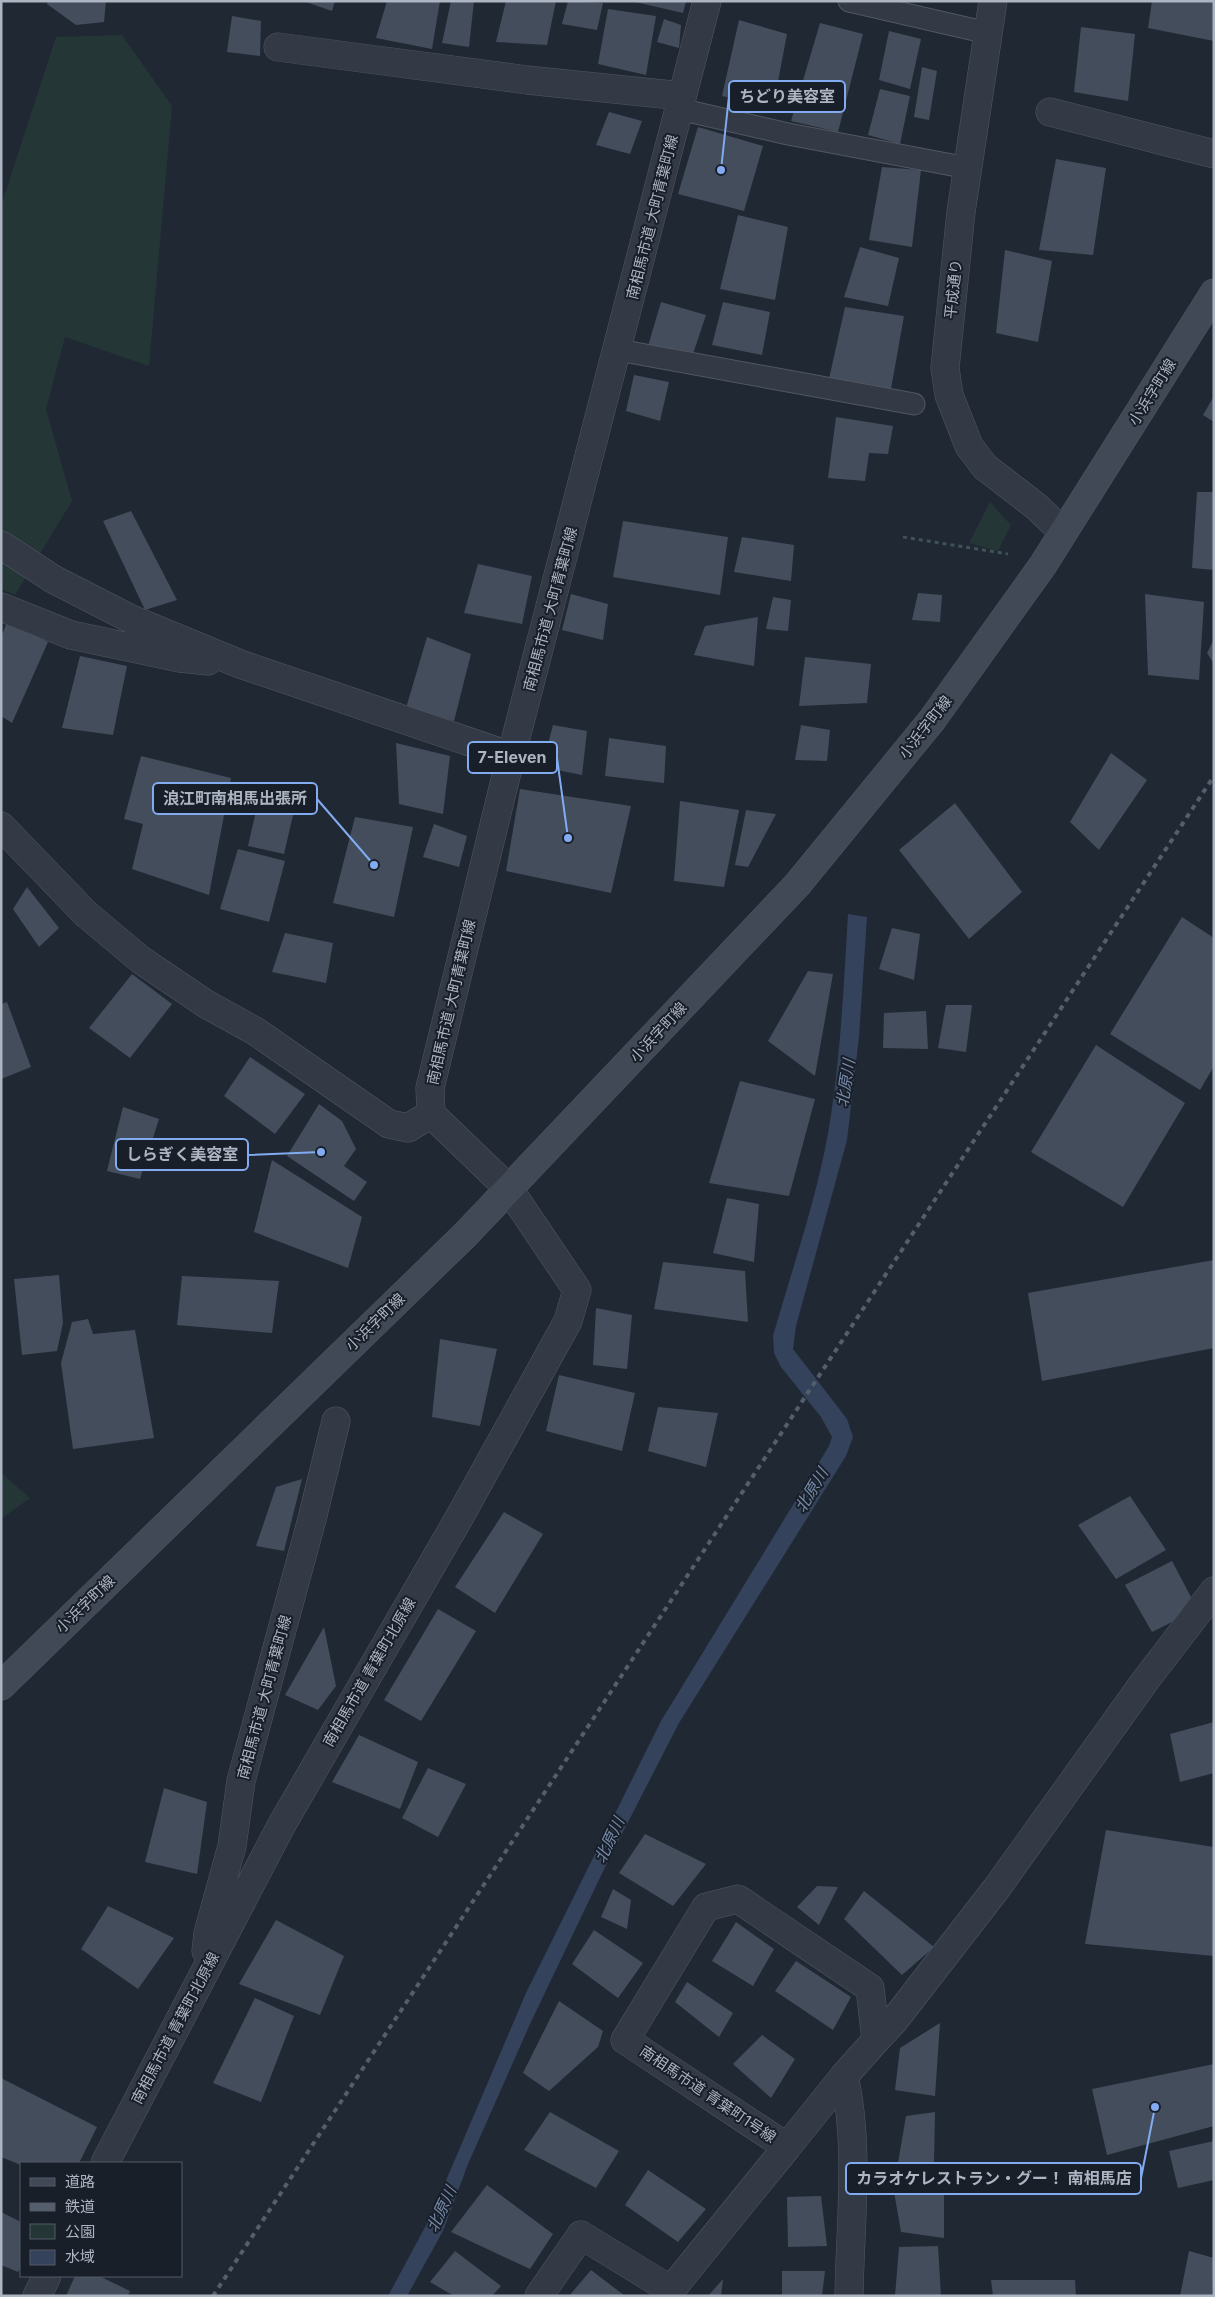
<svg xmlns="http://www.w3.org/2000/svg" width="1215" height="2297" font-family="Inter,'Noto Sans JP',sans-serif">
<rect width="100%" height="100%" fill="#202834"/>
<path fill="#253637" d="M122,35L172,106L149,366L65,337L46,409L72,501L15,595L1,589V206L56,37Z
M990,502L1011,525L998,551L969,543Z
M1,1473L30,1498L1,1519Z"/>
<path fill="#34435b" d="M848,914L867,917L859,1037L847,1140L796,1326L793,1349L847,1419L853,1437L846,1456L679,1723L607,1863L530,2024L468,2164L443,2231L407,2296H388L430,2218L526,1993L661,1721L829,1446L832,1437L821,1417L781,1367L774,1353L773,1336C794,1262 820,1190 831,1115C841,1049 844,981 848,914Z"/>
<path fill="#434d5c" d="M48,1H106L104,22L76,25L47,4Z
M303,1H335L332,11Z
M387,1H440L432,49L376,38Z
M451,1H474L469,47L442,43Z
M506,1H556L547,45L496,42Z
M568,1L603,3L597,30L562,24Z
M631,1H686L683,13Z
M1152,1H1214V41L1148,28Z
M608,9L656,16L646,75L598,64Z
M232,16L261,21L260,56L227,52Z
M664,19L681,25L679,48L657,42Z
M739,20L787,34L773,108L722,96Z
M820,23L863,34L838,132L791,121Z
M1081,27L1135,34L1128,101L1074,92Z
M889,31L921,39L910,89L879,80Z
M922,67L937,71L929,120L914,117Z
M880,89L910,96L900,144L868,135Z
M609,112L642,121L630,154L596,145Z
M698,127L763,146L744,211L678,194Z
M1056,159L1106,168L1093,255L1039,250Z
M882,167L921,170L912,247L869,240Z
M738,215L788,227L775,300L720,289Z
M860,247L899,258L888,306L844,297Z
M1005,250L1052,261L1038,342L996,333Z
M661,302L706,315L693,354L648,346Z
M723,302L770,312L762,355L712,345Z
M845,307L904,316L891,389L829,379Z
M634,375L669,382L660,421L626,411Z
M1214,396V422L1203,415Z
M836,417L893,426L888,454L869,453L865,481L828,478Z
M1197,492H1214V570L1192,568Z
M131,511L177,600L145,610L103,521Z
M623,521L728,537L720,595L613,577Z
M742,537L794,545L791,581L734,572Z
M478,564L532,576L522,624L464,613Z
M918,593L942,595L940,622L912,620Z
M571,594L608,604L603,640L562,630Z
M1145,594L1204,602L1199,680L1148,675Z
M773,597L791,600L788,631L766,629Z
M758,617L754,666L694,655L705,626Z
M7,622L48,642L12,723L1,716V637Z
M427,637L471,654L454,721L406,708Z
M1214,639V664L1207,653Z
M80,656L127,666L113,735L62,728Z
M805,657L871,664L867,703L799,706Z
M553,725L587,731L582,775L542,767Z
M801,725L830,730L827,761L795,760Z
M609,738L666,746L664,783L605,776Z
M396,743L450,756L443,814L399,804Z
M1111,753L1147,780L1099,850L1070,822Z
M141,756L231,778L209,895L132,869L143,824L124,819Z
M261,789L297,798L284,854L248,846Z
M520,789L631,806L611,893L506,871Z
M680,801L739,810L724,887L674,881Z
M955,803L1022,892L969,939L899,850Z
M746,810L776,814L748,867L735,865Z
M355,817L413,827L394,917L333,903Z
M434,824L467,836L459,867L423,857Z
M238,849L285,861L269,922L220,909Z
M27,887L59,928L39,947L13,909Z
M1182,917L1214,938V1066L1200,1090L1110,1034Z
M892,928L920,934L914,980L879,969Z
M285,933L333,943L326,983L272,972Z
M808,971L833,974L815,1076L768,1041Z
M132,974L172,1004L130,1058L89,1028Z
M7,1002L31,1067L1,1079V1004Z
M946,1005H972L966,1052L938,1048Z
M926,1011L928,1049L883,1048L884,1013Z
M1096,1045L1185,1103L1123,1207L1031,1152Z
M250,1057L305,1094L275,1134L224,1096Z
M740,1081L815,1099L789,1196L709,1183Z
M319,1104L342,1121L356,1149L344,1166L367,1182L354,1201L287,1156Z
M123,1107L159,1119L140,1179L107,1171Z
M272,1160L362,1217L348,1268L254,1232Z
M727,1198L759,1204L754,1262L713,1253Z
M1214,1260V1348L1042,1381L1028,1293Z
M663,1262L745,1271L748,1322L654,1309Z
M59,1275L63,1323L57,1351L22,1355L14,1279Z
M182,1276L279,1281L272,1333L177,1325Z
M596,1308L632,1315L627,1369L593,1365Z
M88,1319L93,1334L135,1330L154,1438L73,1449L61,1363L72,1322Z
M440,1339L497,1349L480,1426L432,1417Z
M559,1375L635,1393L622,1451L546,1431Z
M658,1407L718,1413L706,1467L648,1451Z
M302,1479L284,1551L256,1546L276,1487Z
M1130,1496L1166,1550L1116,1579L1078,1525Z
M504,1512L543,1534L495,1613L455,1587Z
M1172,1561L1191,1597L1176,1620L1152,1632L1125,1585Z
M438,1609L476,1631L421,1721L384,1700Z
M324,1627L336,1686L318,1710L285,1695Z
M1214,1722V1773L1180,1782L1170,1734Z
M359,1735L418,1762L400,1809L332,1782Z
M428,1768L466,1784L438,1837L402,1818Z
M164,1788L207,1802L197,1874L145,1862Z
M1106,1830L1214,1847V1956L1085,1944Z
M645,1834L706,1864L673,1906L619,1873Z
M817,1886L838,1887L819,1925L797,1907Z
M613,1889L631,1900L627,1929L601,1917Z
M864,1891L934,1947L902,1975L844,1919Z
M108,1906L174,1938L138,1989L81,1949Z
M276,1920L344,1956L320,2015L239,1984Z
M736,1922L774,1949L753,1986L712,1961Z
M594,1930L643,1963L618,1998L572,1964Z
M796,1961L851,1997L833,2030L775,1991Z
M687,1982L733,2013L719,2037L675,2002Z
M255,1998L294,2016L261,2102L213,2083Z
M559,2001L603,2031L598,2047L549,2091L523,2073Z
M940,2023L935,2096L895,2090L900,2048Z
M762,2035L795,2059L771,2098L733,2064Z
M1214,2064V2126L1107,2155L1092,2089Z
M1,2078L97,2127L79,2163H21V2165L1,2157Z
M550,2112L619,2151L596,2188L524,2150Z
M935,2112L934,2164L898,2163L906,2116Z
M1214,2141V2180L1178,2188L1169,2151Z
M648,2170L706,2209L678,2242L625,2205Z
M892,2180L944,2184V2238L901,2232Z
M487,2185L553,2234L530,2269L451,2232Z
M821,2196L827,2246L788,2247L787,2197Z
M1,2212L21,2222V2266L18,2272L1,2265Z
M938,2246L941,2296H895L899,2247Z
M455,2251L501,2286L492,2296H454L430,2282Z
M1189,2251L1214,2258L1212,2296H1180Z
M591,2270L625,2296H569Z
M782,2271H825L822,2296H782Z
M75,2276H99L130,2291L128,2296H66Z
M723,2279L721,2296H708Z
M991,2280H1075L1076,2296H993Z"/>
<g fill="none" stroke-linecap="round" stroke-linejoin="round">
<defs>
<path id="service" d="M849,1L988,33
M679,109L788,134L968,168
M618,350L914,404"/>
<path id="minor" d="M278,47L527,80L682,96
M1050,112L1214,154
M1,545L53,579L131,619L240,664L511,756
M1,607L71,635L180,658L208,661
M1,826L86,914L141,960L206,1004L255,1031L389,1124L408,1128L431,1114
M738,1899L870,1988L876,2040L844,2076L787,2147L625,2040L706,1907Z
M206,1951L208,1933L232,1846L241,1781L312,1519L336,1421
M876,2040L893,2022L996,1889L1145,1681L1214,1591
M844,2076C860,2146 850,2224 849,2296
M105,2163L281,1826L459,1518L568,1321L577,1290L509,1189L431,1114L430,1088L506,776L707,1
M37,2296L47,2276
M539,2296L581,2235L671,2290L787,2147"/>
<path id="tertiary" d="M993,1L961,212L945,368L949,395L969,446L985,467L1037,507L1063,532"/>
<path id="secondary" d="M1,1686L465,1235L797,885L932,720L1043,565L1214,293"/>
</defs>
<use href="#service" stroke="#515763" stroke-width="23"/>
<use href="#minor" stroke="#515763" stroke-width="29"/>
<use href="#tertiary" stroke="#515763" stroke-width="29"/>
<use href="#secondary" stroke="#515763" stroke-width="29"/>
<path stroke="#415255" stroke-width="3" stroke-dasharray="4 4" stroke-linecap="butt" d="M903,537L1008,554"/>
<use href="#service" stroke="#333a45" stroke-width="21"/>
<use href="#minor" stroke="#333a45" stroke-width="28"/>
<use href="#tertiary" stroke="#333a45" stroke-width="28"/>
<use href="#secondary" stroke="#414957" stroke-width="28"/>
<path stroke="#555e6c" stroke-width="4" stroke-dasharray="5 5" stroke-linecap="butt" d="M213,2296L1214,776"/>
</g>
<g text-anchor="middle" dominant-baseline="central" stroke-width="4" stroke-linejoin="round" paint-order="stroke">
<g font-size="15" fill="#adb4c2" stroke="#191f29">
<text transform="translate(652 217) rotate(-76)">南相馬市道 大町青葉町線</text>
<text transform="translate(953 289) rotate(-84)">平成通り</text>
<text transform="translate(1152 392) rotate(-58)">小浜字町線</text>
<text transform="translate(550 609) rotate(-75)">南相馬市道 大町青葉町線</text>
<text transform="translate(925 727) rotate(-52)">小浜字町線</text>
<text transform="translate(451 1002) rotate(-77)">南相馬市道 大町青葉町線</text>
<text transform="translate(658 1032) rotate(-47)">小浜字町線</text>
<text transform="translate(375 1322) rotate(-44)">小浜字町線</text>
<text transform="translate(85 1604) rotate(-44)">小浜字町線</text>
<text transform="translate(369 1672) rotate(-60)">南相馬市道 青葉町北原線</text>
<text transform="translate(264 1697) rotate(-75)">南相馬市道 大町青葉町線</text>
<text transform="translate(175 2028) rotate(-62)">南相馬市道 青葉町北原線</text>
<text transform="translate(708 2094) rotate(34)">南相馬市道 青葉町1号線</text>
</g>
<g font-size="16" font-style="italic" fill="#768baa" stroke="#191f29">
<text transform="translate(845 1083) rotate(-81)">北原川</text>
<text transform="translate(811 1490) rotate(-59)">北原川</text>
<text transform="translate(609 1840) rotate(-65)">北原川</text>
<text transform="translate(441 2209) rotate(-65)">北原川</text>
</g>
</g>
<path fill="none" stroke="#82abf1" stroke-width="2" d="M721 170L729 96M568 838L557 758M374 865L317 799M321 1152L248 1155M1155 2107L1141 2178"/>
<g fill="#82abf1" stroke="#191f29" stroke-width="2">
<circle cx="721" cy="170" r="5"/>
<circle cx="568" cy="838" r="5"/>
<circle cx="374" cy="865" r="5"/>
<circle cx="321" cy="1152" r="5"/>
<circle cx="1155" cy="2107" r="5"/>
</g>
<g fill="#191f29" stroke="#82abf1" stroke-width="2">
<rect x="729" y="81" width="116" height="31" rx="5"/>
<rect x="468" y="742" width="89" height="31" rx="5"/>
<rect x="153" y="783" width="164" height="31" rx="5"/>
<rect x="116" y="1139" width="132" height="31" rx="5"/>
<rect x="846" y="2163" width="295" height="31" rx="5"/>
</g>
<g font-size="16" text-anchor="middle" font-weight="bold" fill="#adb4c2">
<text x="787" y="102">ちどり美容室</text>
<text x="512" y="763">7-Eleven</text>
<text x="235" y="804">浪江町南相馬出張所</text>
<text x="182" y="1160">しらぎく美容室</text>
<text x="994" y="2184">カラオケレストラン・グー！ 南相馬店</text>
</g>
<rect width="1215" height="2297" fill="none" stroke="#adb4c2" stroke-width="5"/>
<rect x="20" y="2162" width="162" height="115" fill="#191f29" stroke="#545b66"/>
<rect x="30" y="2178" width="25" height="8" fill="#414957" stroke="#545b66"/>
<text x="65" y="2187" font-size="15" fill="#adb4c2">道路</text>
<rect x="30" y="2203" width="25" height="8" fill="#555e6c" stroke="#545b66"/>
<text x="65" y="2212" font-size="15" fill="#adb4c2">鉄道</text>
<rect x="30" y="2224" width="25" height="15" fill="#253637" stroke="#545b66"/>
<text x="65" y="2237" font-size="15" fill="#adb4c2">公園</text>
<rect x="30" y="2250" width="25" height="15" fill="#34435b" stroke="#545b66"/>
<text x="65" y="2262" font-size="15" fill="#adb4c2">水域</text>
</svg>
